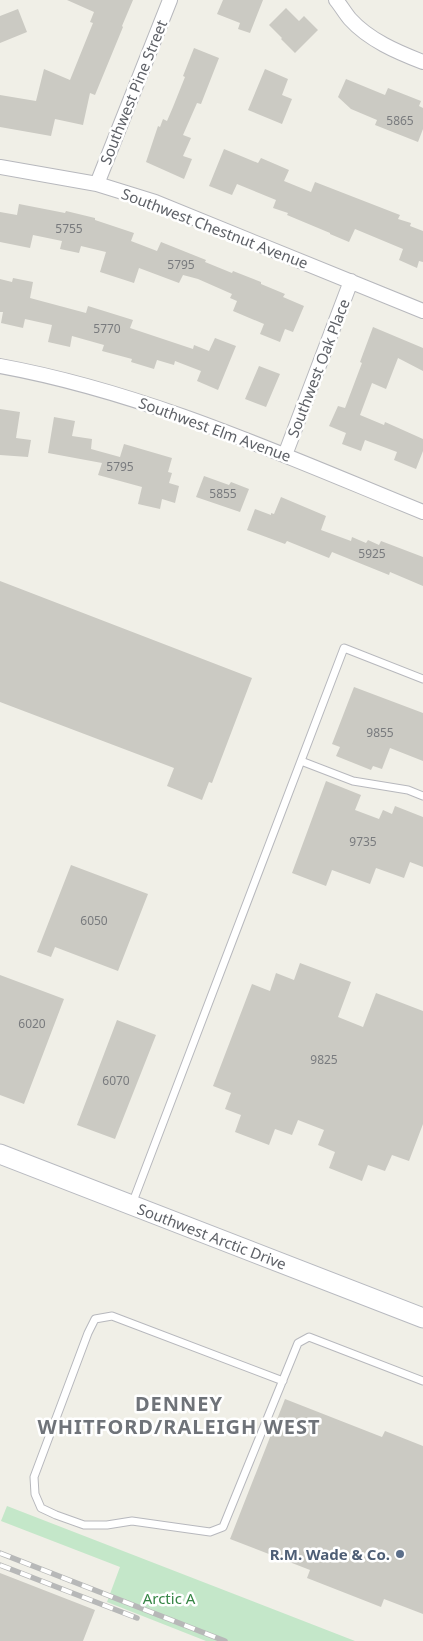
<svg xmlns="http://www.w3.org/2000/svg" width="423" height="1641" font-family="'Noto Sans',sans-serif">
<rect width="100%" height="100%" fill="#f0efe7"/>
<path fill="#c4e7c9" d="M7,1506L355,1641H206L107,1602L120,1567L1,1521Z"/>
<path fill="#cbcac3" d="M67,0H133L122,26L123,27L95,95L90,93L83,125L55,119L51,136L0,127V95L36,101L44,69L70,80L93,23L90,22L94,12Z
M223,0H263L250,33L238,29L240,23L217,14Z
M286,8L299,21L304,16L318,30L295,53L281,39L282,38L269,25Z
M18,9L27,32L0,43V16Z
M194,48L219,58L201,104L197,103L183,135L191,138L183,156L192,159L184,179L146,162L158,126L160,127L163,119L167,121L173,107L185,77L183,76Z
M265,69L288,79L282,95L292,99L282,124L248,110Z
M346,79L385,95L388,88L421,101L419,106L423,108V129L418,142L375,125L377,120L351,109L338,97Z
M224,149L258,163L261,158L289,170L284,181L311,192L315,182L400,215L398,219L411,223L410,226L423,231V262L419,261L417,268L399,260L403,249L355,229L349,242L330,234V233L287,215L288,213L273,208L276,200L237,184L232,195L209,186Z
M19,204L65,213L66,211L95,218V220L134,233L131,241L157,251L161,242L206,260L205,262L232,273L233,271L261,282V284L285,294L283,297L304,306L293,332L285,329L280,342L260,334L264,324L233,311L237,301L230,298L232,294L198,279L183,275L179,283L139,268L134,283L100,272L106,252L81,246L79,253L60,249L62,241L33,235L30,248L0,242V212L17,215Z
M13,278L33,282L30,298L86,313L88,306L133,320L130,328L193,349L194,345L209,351L215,338L236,346L218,390L197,381L201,371L175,361L174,365L157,360L154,369L131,362L132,359L102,351L104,345L72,336L70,347L48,342L52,325L25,319L23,328L1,323L3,312H0V279L12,282Z
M373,327L423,348V371L398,358L386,389L372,383L360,415L384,425L385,422L423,439V451L416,469L394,460L397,452L365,440L361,451L342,444L346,433L329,426L338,406L345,408L362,363L360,362Z
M259,366L280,374L266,407L245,399Z
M0,409L20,412L16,438L31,440L28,457L0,455Z
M54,417L75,421L72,436L92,439L91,449L120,457L124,444L172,458L168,472L172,473L169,483L179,486L175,503L162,499L160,509L138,504L142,487L98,475L102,463L48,453Z
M204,476L229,485L231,482L249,489L240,512L196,497Z
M281,497L326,516L321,530L351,541L352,537L366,543L368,540L379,545L381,541L423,557V586L390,572L389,575L332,552L329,558L287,541L285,544L247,530L255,509L271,515V513L274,514Z
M0,581L252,678L212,783L209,782L202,800L167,786L174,768L0,702Z
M354,687L423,713V761L390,748L382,769L373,766L371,770L336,756L340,747L332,744Z
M326,781L361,795L355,810L379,819L383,810L392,814L395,806L423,817V867L410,862L404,878L376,868L370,884L332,870L326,886L292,873Z
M71,865L148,894L118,971L55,947L51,957L37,952Z
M300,963L351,982L338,1017L363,1027L376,993L423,1011V1124L409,1161L392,1155L385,1171L368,1165L362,1181L329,1168L335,1152L318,1145L324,1130L298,1120L292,1135L275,1129L269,1145L235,1132L241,1115L225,1109L231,1093L213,1086L252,984L270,991L276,973L294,980Z
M0,975L64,999L24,1104L0,1095Z
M117,1020L156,1035L115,1139L77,1125Z
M285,1399L382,1437L385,1431L423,1446V1614L384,1599L381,1607L307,1578L310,1570L230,1539Z
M0,1573L95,1610L83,1641H0Z"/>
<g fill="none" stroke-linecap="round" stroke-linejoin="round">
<defs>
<path id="lane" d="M301,761L353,781L408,790L423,796
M132,1204L344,648L423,679
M283,1381L112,1316L95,1319L88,1333L34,1477L35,1494L41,1508L56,1515L84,1525H107L132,1521L210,1532L223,1527L298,1343L309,1337L423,1381"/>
<path id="street" d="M336,0C341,6 345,13 350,19C369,40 397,52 423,62
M0,167L97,184L155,202L423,311
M97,184L170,0
M0,366C148,393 285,456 423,512
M285,455L351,281"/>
<path id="secondary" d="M0,1154L423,1318"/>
</defs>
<use href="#lane" stroke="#b7b8bd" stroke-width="9"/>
<use href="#street" stroke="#b7b8bd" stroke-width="16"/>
<use href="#secondary" stroke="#b8bac0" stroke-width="21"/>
<use href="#lane" stroke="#fff" stroke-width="7"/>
<use href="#street" stroke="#fff" stroke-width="14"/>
<use href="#secondary" stroke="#fff" stroke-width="19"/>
<defs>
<path id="rail" d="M0,1553L225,1641
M0,1565L137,1618"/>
</defs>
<use href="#rail" stroke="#b7b8b8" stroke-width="5.5"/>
<use href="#rail" stroke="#fff" stroke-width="4" stroke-dasharray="11" stroke-linecap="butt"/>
</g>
<circle fill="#5c6f8a" stroke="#fff" stroke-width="2" cx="400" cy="1554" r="5"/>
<g text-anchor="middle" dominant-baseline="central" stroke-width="5" stroke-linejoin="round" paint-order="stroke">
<g font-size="12" fill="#797b7e">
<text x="400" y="120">5865</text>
<text x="69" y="228">5755</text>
<text x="181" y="264">5795</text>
<text x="107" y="328">5770</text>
<text x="120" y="466">5795</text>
<text x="223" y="493">5855</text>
<text x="372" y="553">5925</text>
<text x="380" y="732">9855</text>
<text x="363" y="841">9735</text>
<text x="94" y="920">6050</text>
<text x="32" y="1023">6020</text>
<text x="324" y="1059">9825</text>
<text x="116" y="1080">6070</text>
</g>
<g font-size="15" fill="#5e6167" stroke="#fff">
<text transform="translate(133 92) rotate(-68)">Southwest Pine Street</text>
<text transform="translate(215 228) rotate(21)">Southwest Chestnut Avenue</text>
<text transform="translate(318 368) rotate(-69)">Southwest Oak Place</text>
<text transform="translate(215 429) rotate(20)">Southwest Elm Avenue</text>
<text transform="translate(212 1236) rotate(21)">Southwest Arctic Drive</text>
</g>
<g font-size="15" font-weight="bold" fill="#4e5e75" stroke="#fff" text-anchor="end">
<text x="390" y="1554">R.M. Wade &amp; Co.</text>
</g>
<g font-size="15" fill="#368545" stroke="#fff">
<text x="169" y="1598">Arctic A</text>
</g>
<g font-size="20" font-weight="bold" letter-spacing="1" fill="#6f7379" stroke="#fff">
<text x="179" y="1403">DENNEY<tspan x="179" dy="23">WHITFORD/RALEIGH WEST</tspan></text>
</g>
</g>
</svg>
